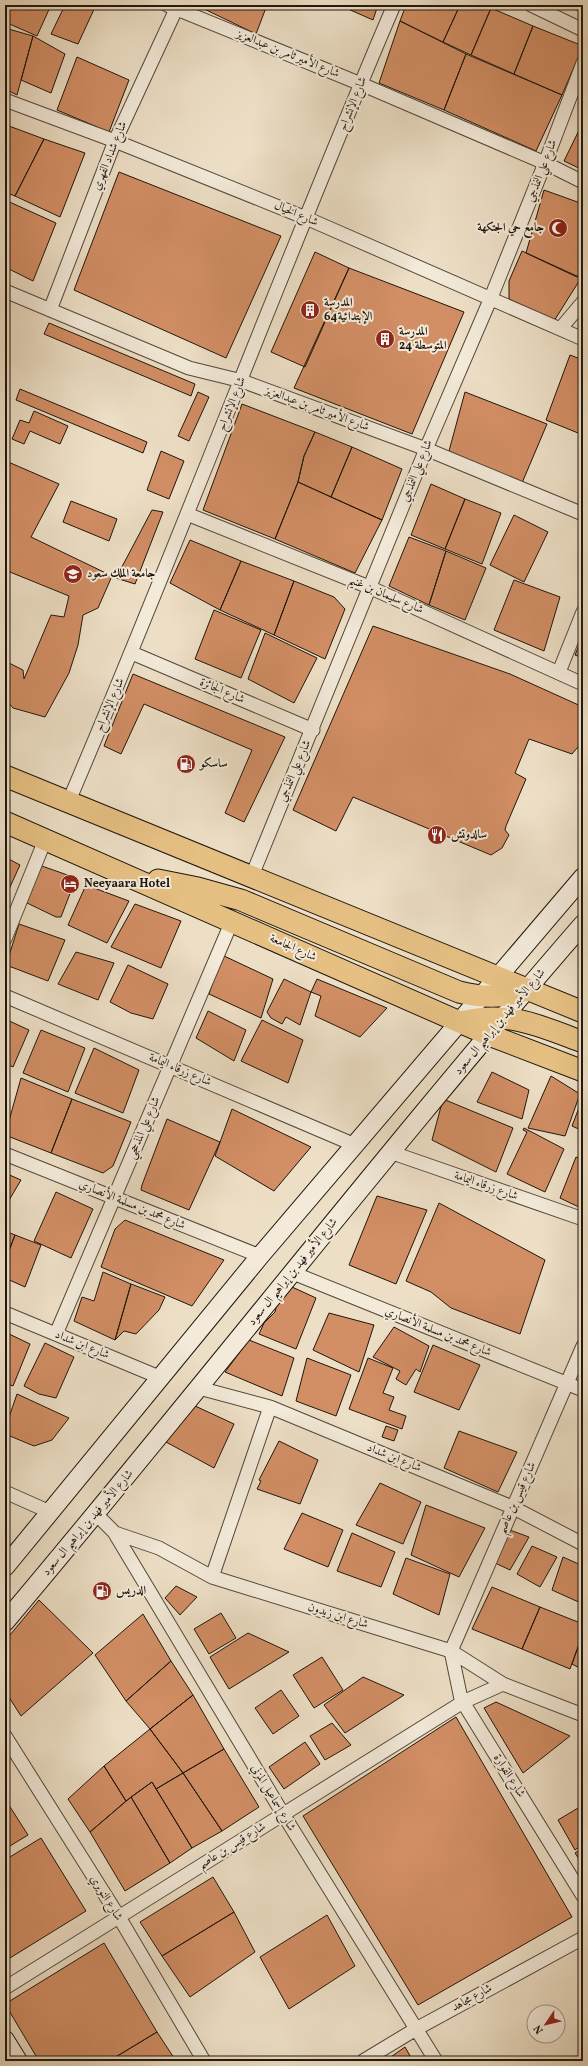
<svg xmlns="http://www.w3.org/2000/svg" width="588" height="2066" font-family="Vollkorn,Amiri,serif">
<rect width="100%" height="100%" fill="#eddfc6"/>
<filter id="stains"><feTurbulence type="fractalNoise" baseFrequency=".005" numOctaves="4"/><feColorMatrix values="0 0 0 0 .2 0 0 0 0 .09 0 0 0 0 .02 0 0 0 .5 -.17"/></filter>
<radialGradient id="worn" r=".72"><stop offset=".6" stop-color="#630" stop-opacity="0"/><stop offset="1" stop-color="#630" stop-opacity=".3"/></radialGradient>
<path fill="#d28e65" stroke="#1f160c" d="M5,5H51L37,36L5,22Z
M65,5H96L78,44L51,34Z
M196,5H267L256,34Z
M339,5H378L373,20Z
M406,5H460L443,42L400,21Z
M460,5H484L491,8L471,55L443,42Z
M563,5H583V10L579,11Z
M491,8L533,26L514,74L471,55Z
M400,21L466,54L444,110L379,83Z
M533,26L583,46L562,95L514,74Z
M5,28L33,36L17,95L5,89Z
M33,36L65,54L51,93L21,80Z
M466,54L562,95L536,151L444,110Z
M77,57L129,80L109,132L57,110Z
M583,122V170L564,161Z
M5,124L9,126L5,136Z
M9,126L44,139L15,196L5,192V136Z
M44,139L85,153L60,217L15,196Z
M119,172L281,236L226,358L74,290Z
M544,190L583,204V267L577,277L526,253Z
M5,200L56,223L33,281L5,267Z
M522,251L581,278L554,321L509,299V281Z
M315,252L349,268L305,367L271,352Z
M349,268L464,312L412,434L294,388Z
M49,323L195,384L191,396L44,334Z
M570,355L583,360V435L546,420Z
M20,389L147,442L143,453L16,400Z
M198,392L209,397L189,441L178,436Z
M465,392L547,424L522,483L449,451Z
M242,404L315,432L304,456L298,482L275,539L203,510Z
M34,411L68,426L60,444L30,431L24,444L12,439L20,420L29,423Z
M315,432L352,447L331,497L298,482L304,456Z
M352,447L402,469L382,520L331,497Z
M161,451L184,461L169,499L147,490Z
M6,461L59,484L31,537L112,576L98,608L83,615L78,645L69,673L45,717L13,708L5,699V661L23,670L24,679L51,615L64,617L69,596L5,570Z
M298,482L382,520L355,573L275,539Z
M431,484L465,499L445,549L411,535Z
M465,499L501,513L482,564L445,549Z
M71,501L117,519L109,541L63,522Z
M152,510L163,512L135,584L116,578Z
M514,515L548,532L524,582L490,565Z
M409,537L446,551L429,605L389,586Z
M190,540L241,561L220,610L170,583Z
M446,551L486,568L465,620L429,605Z
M241,561L294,581L274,635L220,610Z
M514,580L560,597L544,651L494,630Z
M294,581L334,597L345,609L325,659L274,635Z
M214,610L261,630L241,678L195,659Z
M373,626L510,674L583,707V741L572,754L529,739L515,773L526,779L506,826L505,830L509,835L502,848L491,855L353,797L336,831L293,810Z
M265,633L317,658L294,703L248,679Z
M583,635V658L575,655Z
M133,674L285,737L244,822L225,813L252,750L144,704L121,754L104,746Z
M5,857L20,865L5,898Z
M39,865L76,878L61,917H56L25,902Z
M86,885L129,901L107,943L68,925Z
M135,904L181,921L161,968L111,947Z
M19,924L65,940L48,981L6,965Z
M76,952L114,963L98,1000L58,984Z
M222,955L273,979L261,1018L209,994Z
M128,965L168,984L153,1019L131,1013L110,1002Z
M284,979L311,992L300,1025L286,1017L282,1024L271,1018L267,1012Z
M317,979L387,1008L360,1037L315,1016L321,996L311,992Z
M208,1011L246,1030L234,1061L196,1038Z
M5,1019L29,1030L13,1067L5,1063Z
M262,1020L303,1040L288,1083L241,1061Z
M41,1030L85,1048L68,1092L23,1073Z
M94,1048L139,1070L123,1113L75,1093Z
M492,1072L529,1090L522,1119L477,1102Z
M551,1076L580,1094L565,1136L528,1128Z
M21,1078L72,1099L51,1153L5,1135Z
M583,1097V1131L572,1126Z
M72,1099L131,1122L113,1166L103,1173L51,1153Z
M443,1099L513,1128L496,1172L432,1140Z
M232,1109L311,1147L274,1191L215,1156Z
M167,1119L220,1142L189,1210L141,1190L142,1185Z
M524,1128L564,1149L545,1192L507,1174L527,1132L523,1130Z
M576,1157L583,1160V1209L560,1198Z
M5,1173L21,1180L5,1207Z
M56,1192L93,1209L71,1258L34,1241Z
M377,1196L427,1210L396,1284L349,1265Z
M439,1203L545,1260L520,1334L451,1308L431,1292L406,1281Z
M125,1220L224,1260L192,1306L101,1267L115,1229Z
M5,1231L15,1235L5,1261Z
M15,1235L41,1245L25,1287L5,1278V1261Z
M103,1272L131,1284L115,1340L74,1321L82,1297L94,1301Z
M131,1284L165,1297L159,1310L136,1334L124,1331L115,1340Z
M292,1287L316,1298L296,1349L259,1334L264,1323L275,1312L277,1304Z
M329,1313L374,1325L359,1372L313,1350Z
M394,1327L429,1346L420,1372L416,1369L406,1385L396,1379L400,1371L373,1357Z
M5,1332L30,1344L13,1386L5,1383Z
M249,1340L294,1358L282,1396L225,1372Z
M45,1343L74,1357L56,1398L39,1394L24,1386Z
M433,1345L480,1365L459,1410L414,1392Z
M307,1358L351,1375L336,1416L296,1401Z
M368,1358L393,1368L383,1393L394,1397L389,1410L406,1416L402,1429L349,1409Z
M5,1391L9,1392L5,1400Z
M17,1394L69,1418L52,1440L34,1446L5,1434V1429Z
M193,1405L234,1424L214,1468L166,1442Z
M386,1426L398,1430L394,1441L382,1437Z
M459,1431L517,1452L498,1492L444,1468Z
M279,1441L318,1460L300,1504L257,1489L261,1481L259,1480Z
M380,1483L421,1502L403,1544L356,1525Z
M426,1505L485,1528L459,1577L411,1555Z
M302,1513L343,1530L328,1567L284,1549Z
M507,1529L529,1537L510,1570L493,1562Z
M352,1533L395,1552L381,1587L337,1571Z
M532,1546L557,1557L540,1587L517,1574Z
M563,1557L583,1566V1604L552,1590Z
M406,1558L450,1574L439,1615L393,1594Z
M176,1586L197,1597L180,1615L165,1598Z
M492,1587L540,1607L522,1649L472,1629Z
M39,1600L93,1653L21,1716L5,1691V1641Z
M540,1607L583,1624V1633L570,1669L522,1649Z
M221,1613L236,1638L209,1654L194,1629Z
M143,1614L171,1661L126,1701L95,1655Z
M248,1633L289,1652L229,1689L210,1657Z
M583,1633V1670L572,1664Z
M322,1657L343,1690L314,1708L293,1675Z
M171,1661L193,1695L150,1729L126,1701Z
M363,1677L404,1695L345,1733L324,1705Z
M281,1690L299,1716L273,1734L255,1708Z
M193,1695L224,1749L183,1773L150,1729Z
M496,1702L570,1736L523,1773L484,1708Z
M456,1717L572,1917L418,2005L303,1816Z
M332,1723L351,1745L325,1760L310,1736Z
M150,1729L183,1773L156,1789L152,1782L126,1801L104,1766Z
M305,1742L320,1764L284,1789L269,1767Z
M224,1749L259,1807L222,1831L183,1773Z
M104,1766L126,1801L90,1832L68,1799Z
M183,1773L222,1831L192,1848L156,1789Z
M152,1782L192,1848L170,1863L131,1797Z
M131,1797L170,1863L125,1891L90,1832Z
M5,1799L28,1835L5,1849Z
M583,1805V1844L575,1850L558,1820Z
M41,1838L86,1911L5,1961V1860Z
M583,1848V1865L575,1853Z
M213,1877L234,1912L162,1956L140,1922Z
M234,1912L255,1952L190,1997L162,1956Z
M327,1915L355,1966L289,2009L260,1957Z
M104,1943L157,2032L109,2061H39L5,2004Z
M157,2032L176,2061H109Z
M405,2047L413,2061H385Z"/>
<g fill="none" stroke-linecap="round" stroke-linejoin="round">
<defs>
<path id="street" d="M167,5L361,84L545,163L583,182
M531,5L583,30
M5,100L115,141L306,218L583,339
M5,291L189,368L242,381L426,449L583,514
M50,310L115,141L178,5
M561,328L583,302
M187,514L369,587L583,684
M132,653L313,730
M559,672L583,612
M68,803C181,539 281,269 394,5
M251,878L426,449L490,300L545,163L583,63
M5,939L45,840
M5,996L355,1145
M390,1152L583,1219
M5,1154L260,1256
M293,1273L583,1390
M5,1313L159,1377
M56,1334L232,921
M583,1346L451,1651L461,1699L583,1896
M199,1388L270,1407L512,1507L583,1544
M5,1492L50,1512
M96,1514L115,1533L159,1548L212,1577L451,1651L503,1684L583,1715
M114,1532L283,1814L436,2061
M212,1577L270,1407
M5,1736L119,1917L204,2061
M5,1988L463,1702L503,1684
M363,2061L416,2029L583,1938"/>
<path id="secondary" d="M5,1567L260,1256L583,877
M5,1622C200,1391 385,1152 583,924
M5,2040L18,2061"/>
<path id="primary" d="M5,776L583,1012
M5,822L489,1035L583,1071
M158,880L198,888L241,900L459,992C483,998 503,998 527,990
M461,1022C508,1010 540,1026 583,1042"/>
</defs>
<use href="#street" stroke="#52483a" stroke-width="15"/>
<use href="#secondary" stroke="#1f160c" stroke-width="20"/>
<use href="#primary" stroke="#1f160c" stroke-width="23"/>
<use href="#street" stroke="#f3eada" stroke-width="13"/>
<use href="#secondary" stroke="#f3eada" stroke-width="18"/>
<use href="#primary" stroke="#e6c083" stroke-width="21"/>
</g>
<defs>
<symbol id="mosque-disc" viewBox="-11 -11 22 22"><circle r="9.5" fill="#8f2418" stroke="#f3eada"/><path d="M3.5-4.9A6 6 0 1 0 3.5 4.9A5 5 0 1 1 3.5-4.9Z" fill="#fff"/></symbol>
<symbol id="building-disc" viewBox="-11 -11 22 22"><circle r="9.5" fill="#8f2418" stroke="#f3eada"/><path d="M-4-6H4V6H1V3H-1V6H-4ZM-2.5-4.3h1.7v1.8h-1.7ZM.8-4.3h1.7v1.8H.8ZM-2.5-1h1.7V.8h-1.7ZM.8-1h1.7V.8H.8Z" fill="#fff"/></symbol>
<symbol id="university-disc" viewBox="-11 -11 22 22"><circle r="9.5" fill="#8f2418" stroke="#f3eada"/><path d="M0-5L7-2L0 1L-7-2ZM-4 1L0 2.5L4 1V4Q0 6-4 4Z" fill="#fff"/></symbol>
<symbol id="fuel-disc" viewBox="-11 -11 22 22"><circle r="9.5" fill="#8f2418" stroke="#f3eada"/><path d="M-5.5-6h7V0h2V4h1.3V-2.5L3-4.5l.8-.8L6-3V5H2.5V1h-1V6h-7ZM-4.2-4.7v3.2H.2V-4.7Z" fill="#fff"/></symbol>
<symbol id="restaurant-disc" viewBox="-11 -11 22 22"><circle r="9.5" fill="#8f2418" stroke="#f3eada"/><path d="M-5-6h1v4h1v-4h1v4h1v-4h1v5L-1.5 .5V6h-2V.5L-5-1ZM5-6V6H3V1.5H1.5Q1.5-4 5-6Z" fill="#fff"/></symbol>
<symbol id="hotel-disc" viewBox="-11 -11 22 22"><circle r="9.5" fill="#8f2418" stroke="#f3eada"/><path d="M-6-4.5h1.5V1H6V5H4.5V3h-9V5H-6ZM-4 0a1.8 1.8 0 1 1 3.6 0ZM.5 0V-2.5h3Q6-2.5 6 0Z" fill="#fff"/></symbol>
</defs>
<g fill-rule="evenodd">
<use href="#mosque-disc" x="547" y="217" width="22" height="22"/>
<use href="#building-disc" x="299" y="299" width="22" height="22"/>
<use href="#building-disc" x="374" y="328" width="22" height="22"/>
<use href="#university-disc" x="62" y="563" width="22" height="22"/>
<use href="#fuel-disc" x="175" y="753" width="22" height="22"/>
<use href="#restaurant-disc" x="426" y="824" width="22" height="22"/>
<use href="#hotel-disc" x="59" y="873" width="22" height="22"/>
<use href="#fuel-disc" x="91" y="1580" width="22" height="22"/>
</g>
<g text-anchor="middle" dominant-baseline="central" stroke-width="4" stroke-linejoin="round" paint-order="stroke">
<g font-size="12" fill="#1f160c" stroke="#f3eada">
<text transform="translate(288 54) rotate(22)">شارع الأمير ثامر بن عبدالعزيز</text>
<text transform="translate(353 104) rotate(-68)">شارع الإنشراح</text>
<text transform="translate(110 156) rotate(-68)">شارع شداد الفهري</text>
<text transform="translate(542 171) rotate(-69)">شارع علي النمذجي</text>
<text transform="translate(296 214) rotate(23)">شارع الخيال</text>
<text transform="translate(232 404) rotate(-68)">شارع الإنشراح</text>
<text transform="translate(317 409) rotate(20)">شارع الأمير ثامر بن عبدالعزيز</text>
<text transform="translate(417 471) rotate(-68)">شارع علي النمذجي</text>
<text transform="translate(386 595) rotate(23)">شارع سليمان بن غنيم</text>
<text transform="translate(222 691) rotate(23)">شارع الجائزة</text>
<text transform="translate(110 705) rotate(-67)">شارع الإنشراح</text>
<text transform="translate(295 771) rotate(-67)">شارع علي النمذجي</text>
<text transform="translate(293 948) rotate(24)">شارع الجامعة</text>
<text transform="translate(500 1022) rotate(-50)">شارع الأمير فهد بن إبراهيم ال سعود</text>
<text transform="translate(180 1070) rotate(23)">شارع زرقاء اليمامة</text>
<text transform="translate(144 1128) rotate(-67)">شارع علي المذحجي</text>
<text transform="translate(486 1186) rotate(19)">شارع زرقاء اليمامة</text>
<text transform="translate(132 1205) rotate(22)">شارع محمد بن مسلمة الأنصاري</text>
<text transform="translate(293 1272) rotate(-51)">شارع الأمير فهد بن إبراهيم ال سعود</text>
<text transform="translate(438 1332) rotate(22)">شارع محمد بن مسلمة الأنصاري</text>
<text transform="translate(82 1345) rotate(22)">شارع ابن شداد</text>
<text transform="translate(394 1458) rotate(22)">شارع ابن شداد</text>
<text transform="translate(517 1498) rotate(-66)">شارع قيس بن عاصم</text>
<text transform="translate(88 1523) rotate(-50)">شارع الأمير فهد بن إبراهيم ال سعود</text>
<text transform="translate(338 1616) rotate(17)">شارع ابن زيدون</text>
<text transform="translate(509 1776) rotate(58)">شارع القوارة</text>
<text transform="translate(273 1798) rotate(59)">شارع إسماعيل المزني</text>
<text transform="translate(232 1846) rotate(-32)">شارع قيس بن عاصم</text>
<text transform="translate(106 1898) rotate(58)">شارع النويري</text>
<text transform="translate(472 1998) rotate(-29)">شارع مجاهد</text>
</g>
<g font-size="12" font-weight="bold" fill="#1f160c" stroke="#f3eada" text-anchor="start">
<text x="544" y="228" text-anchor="end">جامع حي الجتكهة</text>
<text x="324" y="303">المدرسة<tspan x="324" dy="14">الإبتدائية64</tspan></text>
<text x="399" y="332">المدرسة<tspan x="399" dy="14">المتوسطة 24</tspan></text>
<text x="87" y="574">جامعة الملك سعود</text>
<text x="200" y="764">ساسكو</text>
<text x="451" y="835">سالدوتش</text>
<text x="84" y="884">Neeyaara Hotel</text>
<text x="116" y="1591">الدريس</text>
</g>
</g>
<rect width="588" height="2066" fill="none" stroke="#eddfc6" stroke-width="20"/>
<rect x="6" y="6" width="576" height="2054" fill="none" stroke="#1f160c" stroke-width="2"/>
<rect x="10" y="10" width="568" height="2046" fill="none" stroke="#1f160c"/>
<g transform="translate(546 2024) rotate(235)"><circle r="19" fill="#f3eada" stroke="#9e9588"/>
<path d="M0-3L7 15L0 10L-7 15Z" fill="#8f2418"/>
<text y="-6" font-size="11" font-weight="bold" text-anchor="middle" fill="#1f160c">N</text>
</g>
<rect width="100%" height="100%" filter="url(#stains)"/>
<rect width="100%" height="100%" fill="url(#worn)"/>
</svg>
